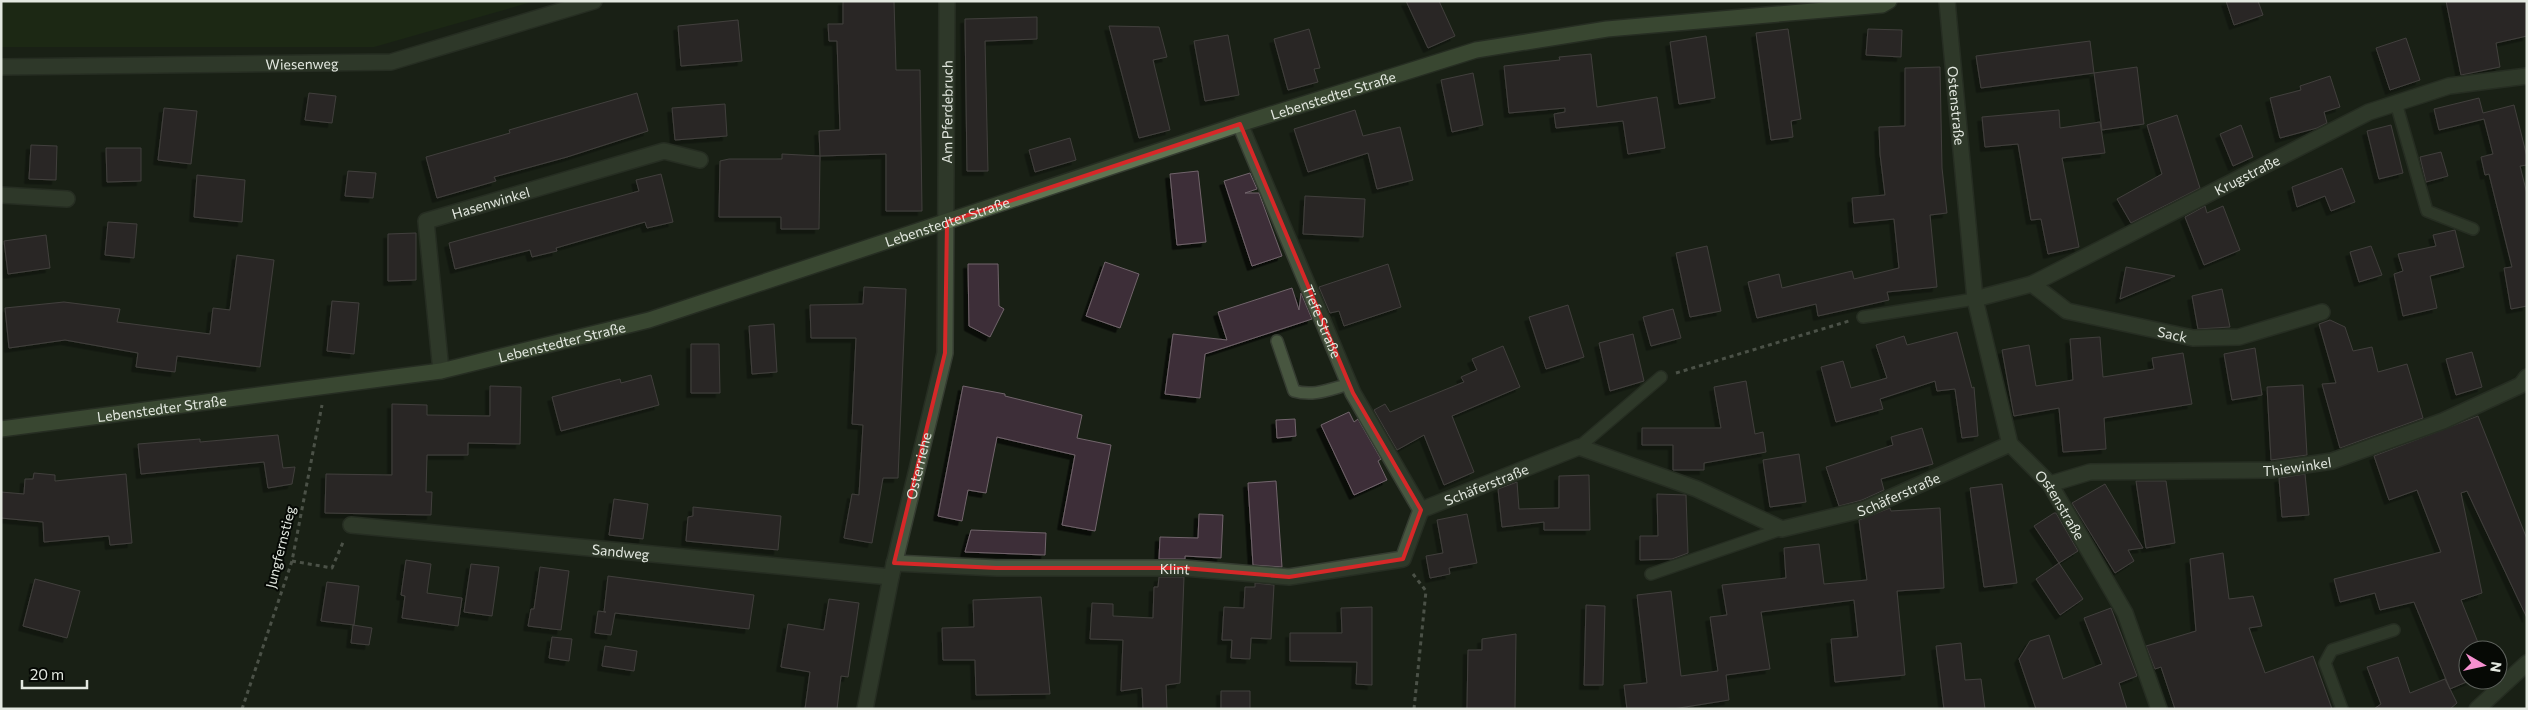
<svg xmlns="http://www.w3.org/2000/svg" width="2528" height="710" font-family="Commissioner,sans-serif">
<defs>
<filter id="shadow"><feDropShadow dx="-4.5" dy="4.5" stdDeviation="0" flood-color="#0009"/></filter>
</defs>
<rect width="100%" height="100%" fill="#192015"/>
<path fill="#1f3112" d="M1,1H535L374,47H1Z"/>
<path fill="#3c2f37" stroke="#72646c" filter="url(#shadow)" d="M843,1H894L896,70H920L922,211H886V154L820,156L819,131L840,130L837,41H829L828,24H843Z
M1406,1H1439L1455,36L1428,48Z
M2226,1H2258L2263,15L2234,25Z
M2446,1H2527V36L2496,43L2500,67L2461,75Z
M1037,17V39L985,41L988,171H967L965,19Z
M738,20L742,61L681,66L678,26Z
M1109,26L1159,27L1167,57L1153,60L1170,130L1139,138Z
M1309,29L1320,68L1314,69L1318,82L1288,90L1274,39Z
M1788,29L1801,119L1791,121L1793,137L1771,140L1756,33Z
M1868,29L1902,30L1901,57L1866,55Z
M1228,35L1239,95L1205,101L1194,41Z
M1706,36L1715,98L1679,104L1670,42Z
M2406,38L2420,80L2390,90L2376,48Z
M2090,41L2094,73L1981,88L1976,56Z
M1591,54L1597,107L1657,97L1665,148L1628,154L1623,121L1556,128L1554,114L1565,112V108L1509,113L1504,66L1560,60L1559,57Z
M1940,67L1942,168L1947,213L1930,215L1937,287L1887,292L1889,300L1818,316L1816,304L1757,318L1748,282L1779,274L1782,288L1852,271L1854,279L1899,268L1894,219L1854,223L1852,198L1885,195L1880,154L1879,127L1905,126V68Z
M2137,67L2144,124L2102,130L2094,73Z
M1473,73L1483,125L1452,132L1441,80Z
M2330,76L2340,107L2324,112L2327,123L2317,128L2280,138L2270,98L2301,90L2300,86Z
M309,93L336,96L332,123L305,120Z
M637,93L648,131L567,157L494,177L496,181L437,198L426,157L510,133L509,130Z
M2479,98L2483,113L2514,105L2527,157V165L2520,166L2527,194V306L2511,309L2504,268L2512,267L2489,174L2485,175L2481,157L2493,154L2484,119L2439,130L2434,109Z
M725,104L727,136L675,140L672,108Z
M164,108L197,111L191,164L158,160Z
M1355,110L1363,136L1400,127L1413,180L1377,189L1368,153L1308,172L1294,129Z
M2059,110L2060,128L2100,122L2105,153L2062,158L2079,247L2048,254L2041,219L2031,220L2018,144L1985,147L1982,117Z
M2177,115L2200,188L2131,223L2117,199L2162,174L2147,125Z
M2241,125L2253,157L2233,166L2220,134Z
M2391,125L2403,173L2379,179L2367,131Z
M1070,138L1076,160L1035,172L1029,150Z
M31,145L57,146L56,180L29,179Z
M106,148H141V181L107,182Z
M2441,152L2448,176L2426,182L2420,157Z
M782,154L820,156L819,229H781V217H719L720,161L729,159H782Z
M2342,168L2355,202L2331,211L2325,196L2297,207L2292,187Z
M348,171L376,173L373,198L345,196Z
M1198,171L1206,242L1177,245L1170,174Z
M1250,173L1257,189L1245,193H1259L1282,256L1252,266L1224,181Z
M661,174L673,222L647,228L645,222L556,248L557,251L532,257L530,250L455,269L449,243L639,191L636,180Z
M197,175L245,180L242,222L194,217Z
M1305,196L1365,199L1363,237L1303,234Z
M2205,206L2207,213L2223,206L2240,250L2204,265L2185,217Z
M108,222L137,224L134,258L105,255Z
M2455,230L2464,267L2430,276L2437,308L2403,316L2394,274L2403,271L2398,254L2436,246L2433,235Z
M416,233V280L388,281V234Z
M46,235L50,268L8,274L4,241Z
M1707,246L1721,311L1690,317L1676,253Z
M2371,246L2382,275L2359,282L2350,252Z
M237,255L274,260L260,367L177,356L175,372L136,367L138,353L65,340L9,348L5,308L64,302L120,309L117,322L210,334L213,308L230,310Z
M1105,262L1139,274L1120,328L1086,316Z
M968,264H998L999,306L1004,309L990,337L969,326Z
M1388,264L1401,307L1344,326L1339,311L1330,313L1319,287Z
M2126,267L2175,276L2120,299Z
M864,287L906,289L898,478H883L872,543L844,538L852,494L859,495L863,425L852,424L856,338H811L810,305L863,304Z
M1292,288L1299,310L1301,293L1312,319L1205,354L1200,398L1165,394L1173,334L1227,340L1218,312Z
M2222,289L2230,327L2198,329L2192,296Z
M332,301L359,303L354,354L327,351Z
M1568,305L1584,357L1546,369L1529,317Z
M1673,309L1681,338L1651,346L1643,317Z
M2330,320L2345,327L2353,351L2372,347L2378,372L2407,364L2423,418L2340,448L2322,384L2336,383L2319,324Z
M774,324L777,372L752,374L749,326Z
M1957,332L1972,388L1974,387L1978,436L1962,438L1955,389L1937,391L1935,381L1880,399L1883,409L1836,422L1821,367L1843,361L1851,388L1887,378L1876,345L1904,336L1907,345Z
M1633,334L1644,381L1610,391L1599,343Z
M2100,337L2103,377L2154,369L2152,358L2183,353L2192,404L2104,418L2106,449L2063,452L2059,408L2014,416L2002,350L2029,345L2036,386L2073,380L2070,339Z
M691,344H719L720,393H691Z
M1503,346L1520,387L1452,416L1474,472L1444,485L1424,435L1397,450L1374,410L1385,404L1390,412L1464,382L1461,377L1477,370L1472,359Z
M2255,348L2262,395L2232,400L2224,354Z
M2472,352L2482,387L2456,395L2446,359Z
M651,375L659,405L561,431L552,397L620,379L621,383Z
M1746,381L1755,434L1763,432L1766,452L1704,463V470H1673V445H1642V428H1721L1714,387Z
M2303,385L2307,455L2271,460L2267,387Z
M490,386L521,387L520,444L468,443V455H427L426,492H432L431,515L325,513L326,474L392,475V404L427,405V415L490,416Z
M963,386L1005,394V396L1082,415L1077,438L1111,445L1095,531L1062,525L1075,455L997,437L986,493L968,490L962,521L938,516Z
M1349,412L1354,422L1358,419L1381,459L1378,461L1387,480L1354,495L1321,425Z
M2478,416L2527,539V618L2467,491L2461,493L2482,593L2461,600L2481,650H2468V680H2471L2450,689L2414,602L2380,610L2375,593L2340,602L2334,579L2441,552L2417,490L2389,500L2374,456Z
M1295,419L1296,436L1277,438L1276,420Z
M1922,428L1933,464L1881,479L1884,490L1862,500L1839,506L1826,467L1893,445L1891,437Z
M278,435L283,468L295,467L292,484L268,488L264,462L141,474L138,444L200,439V442Z
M1799,454L1806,502L1770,507L1763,460Z
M34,473L55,475V481L126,474L132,543L110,545L109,536L44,542L43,522L1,518V492L24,494L25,479H33Z
M2305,474L2309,515L2282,517L2279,478Z
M1589,475L1590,530H1544V522L1502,527L1498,489L1517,482L1519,509L1559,508V476Z
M1276,481L1282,567L1253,565L1248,483Z
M2136,481H2166L2175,543L2146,548Z
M2002,484L2017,583L1984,587L1970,488Z
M2105,484L2143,548L2128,550L2134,561L2115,573L2072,503Z
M1657,494L1686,495L1688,553L1672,559L1640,560V536H1658Z
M614,499L648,504L643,539L609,535Z
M693,507L781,516L778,550L686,541L688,517L693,516Z
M1890,508L1891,511L1940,508L1944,588L1897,591L1905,675L1835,682L1831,639L1858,637L1854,600L1761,612L1770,669L1726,675L1729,700L1673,709H1627L1624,685L1647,683L1637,595L1671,591L1681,676L1718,671L1710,617L1727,615L1722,585L1786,578L1784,548L1819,544L1824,584L1867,580L1859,520Z
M2054,513H2056L2078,551L2059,563L2034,526Z
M1199,514L1223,515L1221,558L1185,556V559H1159L1160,537L1198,538Z
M1467,514L1477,563L1449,568L1450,574L1430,578L1426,556L1443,553L1437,520Z
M971,530L1046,533L1045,555L965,552Z
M2223,553L2229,599L2253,596L2262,626L2249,628L2265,673L2313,656L2332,709H2175L2161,667L2155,669L2146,646L2196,631L2190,559Z
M406,560L431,564L427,593L462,598L458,626L402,618L405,596L401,595Z
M2059,563L2083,599L2060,615L2036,579Z
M471,564L499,567L492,616L464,612Z
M540,567L569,571L561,630L528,626L531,609H534Z
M608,576L754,595L749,629L615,613L611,635L595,633L598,611L606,612H604Z
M1159,577H1184L1180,683L1166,685L1167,709H1143L1142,688L1121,691L1123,640L1090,639L1092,603L1113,604V616L1153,618L1154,587H1158Z
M35,579L80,591L67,638L23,626Z
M327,582L359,586L354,625L321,621Z
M1255,583L1274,585L1271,639L1251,638L1250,659L1231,658L1232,640H1222L1224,607L1244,608L1245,587H1255Z
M1041,597L1050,694L976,695L975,660H943L942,628L974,627L973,600Z
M829,599L859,603L848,677L841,676L837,709H805L810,672L781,667L788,624L824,630Z
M1586,605L1605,606L1603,685H1584Z
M1372,607V685L1356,684L1357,662L1290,661V633H1342L1341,608Z
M2111,608L2137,676L2119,683L2127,709H2036L2019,659L2030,641L2049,635L2063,679L2102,664L2084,618Z
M353,625L372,628L369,645L351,643Z
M1516,634L1515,709H1467L1468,650H1482V639Z
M552,637L572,639L569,661L549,658Z
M1961,643L1965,680L1981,679L1985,709H1944L1936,646Z
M605,646L637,651L634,671L602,666Z
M2398,657L2410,693L2445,679L2457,703L2450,709H2374L2381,704L2367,667Z
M1221,691H1250V709H1221Z"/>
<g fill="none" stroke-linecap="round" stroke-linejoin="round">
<defs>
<path id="lane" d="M2396,103L2427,211L2473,229
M1863,317L1975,299
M1277,341L1294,391C1314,397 1330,389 1350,384
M1579,447L1661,377
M1651,574L1782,529
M2342,709L2325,663L2332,650L2394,630"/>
<g id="street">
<path id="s1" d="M1947,1L1975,299L2010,444L2050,484L2125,613L2159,709"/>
<path id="s2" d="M1,67L391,62L594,1"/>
<path id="s3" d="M1240,124L1353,393L1421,510"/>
<path d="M1,195L67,199"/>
<path id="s4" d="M2032,284L2067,311L2193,338L2239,337L2322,312"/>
<path id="s5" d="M1975,299L2032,284L2369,112L2449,86L2527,76"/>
<path id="s6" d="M441,371L426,221L664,151L700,160"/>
<path id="s7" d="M2050,484L2090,472L2271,470L2332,461L2443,421L2521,385L2527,377"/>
<path id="s8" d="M1421,510L1579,447L1697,489L1782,529L1865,509L2010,444"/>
<path id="s9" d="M351,525L891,577"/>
<path id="s10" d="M894,563L996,568H1184L1289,577L1403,559L1421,510"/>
<path id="s11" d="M865,709L891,577L945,353L947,1"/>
<path d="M2477,709L2527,663"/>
</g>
<g id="secondary">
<path id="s12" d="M1,429L441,371L649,320L1240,124L1476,50L1607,29L1882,5L1889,1"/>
</g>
</defs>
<use href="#lane" stroke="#353c31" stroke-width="14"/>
<use href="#street" stroke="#353c31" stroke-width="18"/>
<use href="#secondary" stroke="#353c31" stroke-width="18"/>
<path stroke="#888d84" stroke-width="3" stroke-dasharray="4 4" stroke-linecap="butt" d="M1676,373L1849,321
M292,561L332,568L344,540
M1413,574L1426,591L1414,709
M242,709L292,561L322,405"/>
<use href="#lane" stroke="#485640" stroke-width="11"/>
<use href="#street" stroke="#485640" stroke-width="15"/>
<use href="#secondary" stroke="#607553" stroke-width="15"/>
</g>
<path d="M0 0H2528V710H0ZM1240,124L1353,393L1421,510L1403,559L1289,577L1184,568H996L894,563L945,353L947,222Z" fill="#192015" fill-opacity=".55" fill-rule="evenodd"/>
<path fill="none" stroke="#d62828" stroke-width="4" stroke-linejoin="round" d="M1240,124L1353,393L1421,510L1403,559L1289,577L1184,568H996L894,563L945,353L947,222Z"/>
<g text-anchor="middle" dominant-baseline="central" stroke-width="4" stroke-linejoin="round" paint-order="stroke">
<g font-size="14" fill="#e3e8e0" stroke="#060905">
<text stroke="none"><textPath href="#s2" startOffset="301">Wiesenweg</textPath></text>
<text stroke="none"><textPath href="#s12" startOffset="1378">Lebenstedter Straße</textPath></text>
<text stroke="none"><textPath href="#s1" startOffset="105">Ostenstraße</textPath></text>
<text stroke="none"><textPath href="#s11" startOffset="606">Am Pferdebruch</textPath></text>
<text stroke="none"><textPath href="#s5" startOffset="300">Krugstraße</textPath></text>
<text stroke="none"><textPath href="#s6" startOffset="218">Hasenwinkel</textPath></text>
<text stroke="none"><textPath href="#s12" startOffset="972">Lebenstedter Straße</textPath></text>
<text stroke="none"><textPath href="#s3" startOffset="214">Tiefe Straße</textPath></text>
<text stroke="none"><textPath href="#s4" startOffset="152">Sack</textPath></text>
<text stroke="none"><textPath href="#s12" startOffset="568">Lebenstedter Straße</textPath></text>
<text stroke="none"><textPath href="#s12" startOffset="162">Lebenstedter Straße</textPath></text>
<text stroke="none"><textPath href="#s7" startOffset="249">Thiewinkel</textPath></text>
<text stroke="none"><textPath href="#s11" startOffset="249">Osterriehe</textPath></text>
<text stroke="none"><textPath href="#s8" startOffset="70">Schäferstraße</textPath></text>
<text stroke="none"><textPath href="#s8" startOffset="511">Schäferstraße</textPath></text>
<text stroke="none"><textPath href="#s1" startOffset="528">Ostenstraße</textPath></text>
<text transform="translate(280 547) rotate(-76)">Jungfernstieg</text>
<text stroke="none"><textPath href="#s9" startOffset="271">Sandweg</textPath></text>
<text stroke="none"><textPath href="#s10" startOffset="281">Klint</textPath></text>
</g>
</g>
<rect width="2528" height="710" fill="none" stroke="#e3e8e0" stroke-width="5"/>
<g transform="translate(2483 665) rotate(99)"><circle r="24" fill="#060905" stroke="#5e625d"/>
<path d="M0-4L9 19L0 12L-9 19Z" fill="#f690d0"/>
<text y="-8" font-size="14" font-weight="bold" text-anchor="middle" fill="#e3e8e0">N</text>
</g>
<path d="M22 680v8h65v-8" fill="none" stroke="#e3e8e0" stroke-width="2.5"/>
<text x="30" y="680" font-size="15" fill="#e3e8e0" stroke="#060905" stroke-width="4" paint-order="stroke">20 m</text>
</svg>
